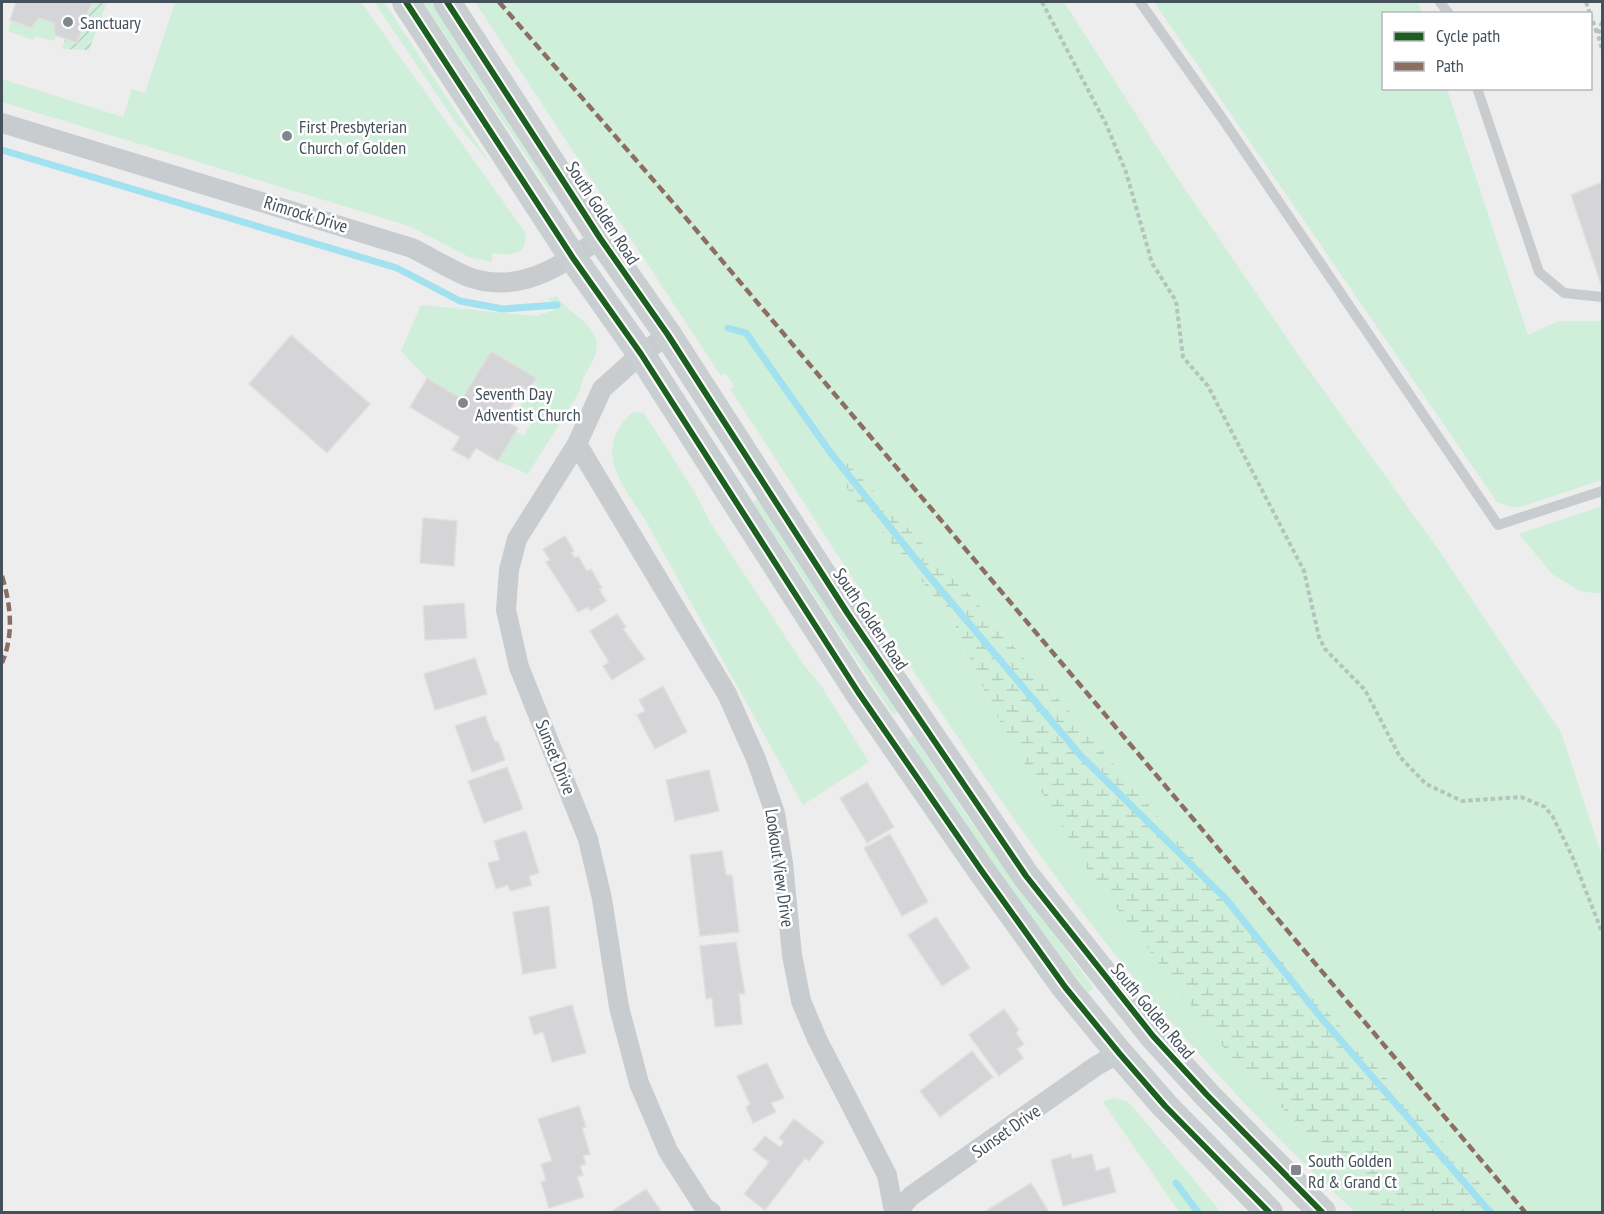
<svg xmlns="http://www.w3.org/2000/svg" width="1604" height="1214" font-family="'PT Sans Narrow',sans-serif">
<defs>
<pattern id="wetland-marsh" width="20" height="14" patternUnits="userSpaceOnUse" patternTransform="scale(1.5)"><rect width="20" height="14" fill="#d0efda"/><path d="M1 5h8M5 5V1M11 12h8M15 12V8" fill="none" stroke="#b4cfbd"/></pattern>
<pattern id="garden-furrows" width="10" height="10" patternUnits="userSpaceOnUse" patternTransform="scale(1.5)"><rect width="10" height="10" fill="#d0efda"/><path d="M-1 1l2-2M0 10L10 0M9 11l2-2" fill="none" stroke="#b4cfbd"/></pattern>
</defs>
<rect width="100%" height="100%" fill="#eeeded"/>
<path fill="#d0efda" d="M175,2H361L525,232C529,255 511,256 493,253L491,262L469,257L409,226L2,102V79L123,117L132,89L145,93Z
M374,2H384L492,166L456,123Z
M423,2H431L549,183L553,196Z
M475,2H1064L1168,164L1306,366L1438,549L1561,732L1602,856V1212H1506L1272,950L963,587L842,457L827,462L952,619L992,708L1231,1057L1387,1212H1355C1257,1122 1166,1022 1085,916C957,747 846,566 730,389L734,386L725,373L721,376Z
M1154,2H1418L1422,13L1384,14V88L1447,89L1528,335L1558,321H1602V480L1520,507H1511L1497,502Z
M39,18L54,23L56,36L54,41L35,36L33,40L8,31L11,21L31,27Z
M557,296C563,310 598,323 597,347C596,363 581,374 580,391L528,474L498,461L516,432L524,436L532,421L517,413L536,378L491,351L462,399L427,378L401,351L421,305L537,316L554,310L555,303L547,299Z
M633,412L644,413L694,491L710,522L804,665L822,687L869,762L803,805L644,518C620,482 592,448 633,412Z
M757,499L768,515L898,712L893,715L753,502Z
M1602,506V594L1580,591L1552,574L1519,534Z
M913,735L966,815L1093,987L1092,990L1088,992L1066,964L939,788L908,738Z
M1113,1098L1127,1101L1133,1107L1221,1212H1179L1103,1102Z"/>
<path fill="url(#wetland-marsh)" d="M841,456L963,587L1272,950L1506,1212H1387L1231,1057L1089,872L992,708L952,619L826,462Z"/>
<path fill="url(#garden-furrows)" d="M92,2H107L89,50L62,49L65,39L77,42Z"/>
<g fill="none" stroke-linecap="round" stroke-linejoin="round">
<path stroke="#a2e1ef" stroke-width="7" d="M2,150L397,268L460,301L503,309L557,305
M728,328L746,333L830,452L929,576L1081,756L1226,899L1323,1020L1490,1212
M1176,1183L1198,1212"/>
</g>
<path fill="#d5d5d7" stroke="#dfdfe0" stroke-width="1.5" d="M16,2H92L77,43L55,35L54,23L39,18L31,28L10,20Z
M1602,182V283L1601,284L1571,195Z
M291,335L370,404L327,453L249,384Z
M491,351L536,378L528,391L523,387L503,420L518,428L498,461L476,448L469,459L452,450L460,437L410,407L427,378L462,399Z
M423,518L457,521L454,566L420,563Z
M565,536L574,551L571,553L575,558L578,556L587,571L591,569L602,588L599,589L606,601L590,611L588,607L578,612L546,562L550,560L543,549Z
M464,603L467,638L425,640L423,606Z
M617,614L626,627L623,629L645,659L612,680L603,666L609,662L590,631Z
M475,658L487,694L435,710L424,674Z
M663,686L687,732L655,749L637,715L645,711L639,700Z
M485,716L495,742L498,741L505,760L472,772L455,726Z
M507,767L523,809L484,823L468,781Z
M709,770L719,811L675,821L666,780Z
M867,782L894,827L867,843L840,798Z
M526,831L539,873L529,876L532,885L510,891L508,885L496,889L488,863L500,860L494,841Z
M890,834L928,902L902,916L864,848Z
M722,851L726,875H732L739,932L700,936L690,855Z
M549,906L556,968L523,974L513,912Z
M936,917L970,968L942,986L908,935Z
M736,942L745,994H739L742,1024L715,1027L712,998L706,999L700,946Z
M572,1005L586,1053L552,1062L543,1032L534,1035L529,1017Z
M1004,1009L1019,1030L1016,1033L1024,1044L1017,1049L1023,1058L999,1076L969,1035Z
M972,1051L993,1077L940,1117L920,1091Z
M767,1063L784,1098L771,1103L776,1112L753,1123L746,1107L750,1104L737,1076Z
M579,1106L586,1127L582,1128L590,1154L583,1156L586,1164L580,1166L583,1175L577,1177L584,1197L549,1208L541,1182L546,1180L541,1164L552,1161L538,1119Z
M794,1119L824,1142L809,1161L805,1158L765,1210L744,1194L769,1162L753,1150L765,1136L780,1147L784,1142L779,1138Z
M1071,1154L1072,1159L1092,1154L1096,1171L1109,1167L1116,1192L1063,1206L1051,1160Z
M1031,1183L1049,1212H987L986,1211Z
M646,1189L661,1211L659,1212H611Z"/>
<g fill="none" stroke-linecap="round" stroke-linejoin="round">
<path stroke="#b5c3be" stroke-width="4" stroke-dasharray="4.5 3" stroke-linecap="butt" d="M1042,2L1106,124L1126,172L1152,263L1176,301L1183,357L1208,386L1304,571L1319,637L1325,649L1365,690L1400,757L1426,784L1462,801L1521,797L1545,807L1553,817L1573,858L1602,932
M1586,2L1590,14
M1590,14L1597,33
M1602,22L1598,35L1602,49"/>
<path stroke="#c9cccf" stroke-width="10" d="M1140,2L1224,121L1498,525L1602,491
M1440,2L1449,14
M1477,88L1539,272L1564,293L1602,297"/>
<path stroke="#c9cccf" stroke-width="20" d="M2,123L412,248C430,257 448,268 466,276C516,296 561,267 600,238
M668,335L641,354L602,389L577,444L517,539L509,570L506,610L519,667L588,839L602,899L619,1007L639,1083L668,1151L704,1207L711,1212
M577,444L727,694L756,759L775,813L783,863L792,955L801,1001L817,1039L887,1175L894,1212
M897,1212L911,1196L1096,1066L1119,1053"/>
<path stroke="#c9ced1" stroke-width="28" d="M406,2L573,258L641,354L858,692L981,870L1065,987L1119,1053L1165,1106L1269,1212
M447,2L600,238L668,335L848,614L1026,876L1153,1036L1207,1095L1322,1212"/>
<path stroke="#8d6e63" stroke-width="4.5" stroke-dasharray="9 4.5" stroke-linecap="butt" d="M499,2L675,205L1525,1212
M2,576C11,606 14,634 2,663"/>
<defs>
<path id="cycleway" d="M406,2L573,258L641,354L858,692L981,870L1065,987L1119,1053L1165,1106L1269,1212
M447,2L600,238L668,335L848,614L1026,876L1153,1036L1207,1095L1322,1212"/>
</defs>
<use href="#cycleway" stroke="#fff" stroke-width="10"/>
<use href="#cycleway" stroke="#1b5e20" stroke-width="6"/>
</g>
<g fill="#80878d" stroke="#fff" stroke-width="2">
<circle cx="68" cy="22" r="6"/>
<circle cx="287" cy="136" r="6"/>
<circle cx="463" cy="403" r="6"/>
<rect x="1290" y="1164" width="12" height="12" rx="3"/>
</g>
<g text-anchor="middle" dominant-baseline="central" stroke-width="5" stroke-linejoin="round" paint-order="stroke">
<g font-size="18" fill="#44505a" stroke="#fff" text-anchor="start">
<text x="80" y="22">Sanctuary</text>
<text x="299" y="126">First Presbyterian<tspan x="299" dy="21">Church of Golden</tspan></text>
<text x="475" y="393">Seventh Day<tspan x="475" dy="21">Adventist Church</tspan></text>
<text x="1308" y="1160">South Golden<tspan x="1308" dy="21">Rd &amp; Grand Ct</tspan></text>
</g>
<g font-size="18" fill="#44505a" stroke="#fff">
<text transform="translate(603 213) rotate(57)">South Golden Road</text>
<text transform="translate(306 214) rotate(17)">Rimrock Drive</text>
<text transform="translate(871 619) rotate(56)">South Golden Road</text>
<text transform="translate(556 757) rotate(68)">Sunset Drive</text>
<text transform="translate(780 868) rotate(82)">Lookout View Drive</text>
<text transform="translate(1153 1011) rotate(50)">South Golden Road</text>
<text transform="translate(1006 1131) rotate(-35)">Sunset Drive</text>
</g>
</g>
<rect width="1604" height="1214" fill="none" stroke="#44505a" stroke-width="6"/>
<rect x="1382" y="12" width="210" height="78" fill="#ffffff" stroke="#b4b9bd" stroke-width="1.5"/>
<rect x="1394" y="32" width="30" height="9" fill="#1b5e20" stroke="#b4b9bd" stroke-width="1.5"/>
<text x="1436" y="42" font-size="18" fill="#44505a">Cycle path</text>
<rect x="1394" y="62" width="30" height="9" fill="#8d6e63" stroke="#b4b9bd" stroke-width="1.5"/>
<text x="1436" y="72" font-size="18" fill="#44505a">Path</text>
</svg>
